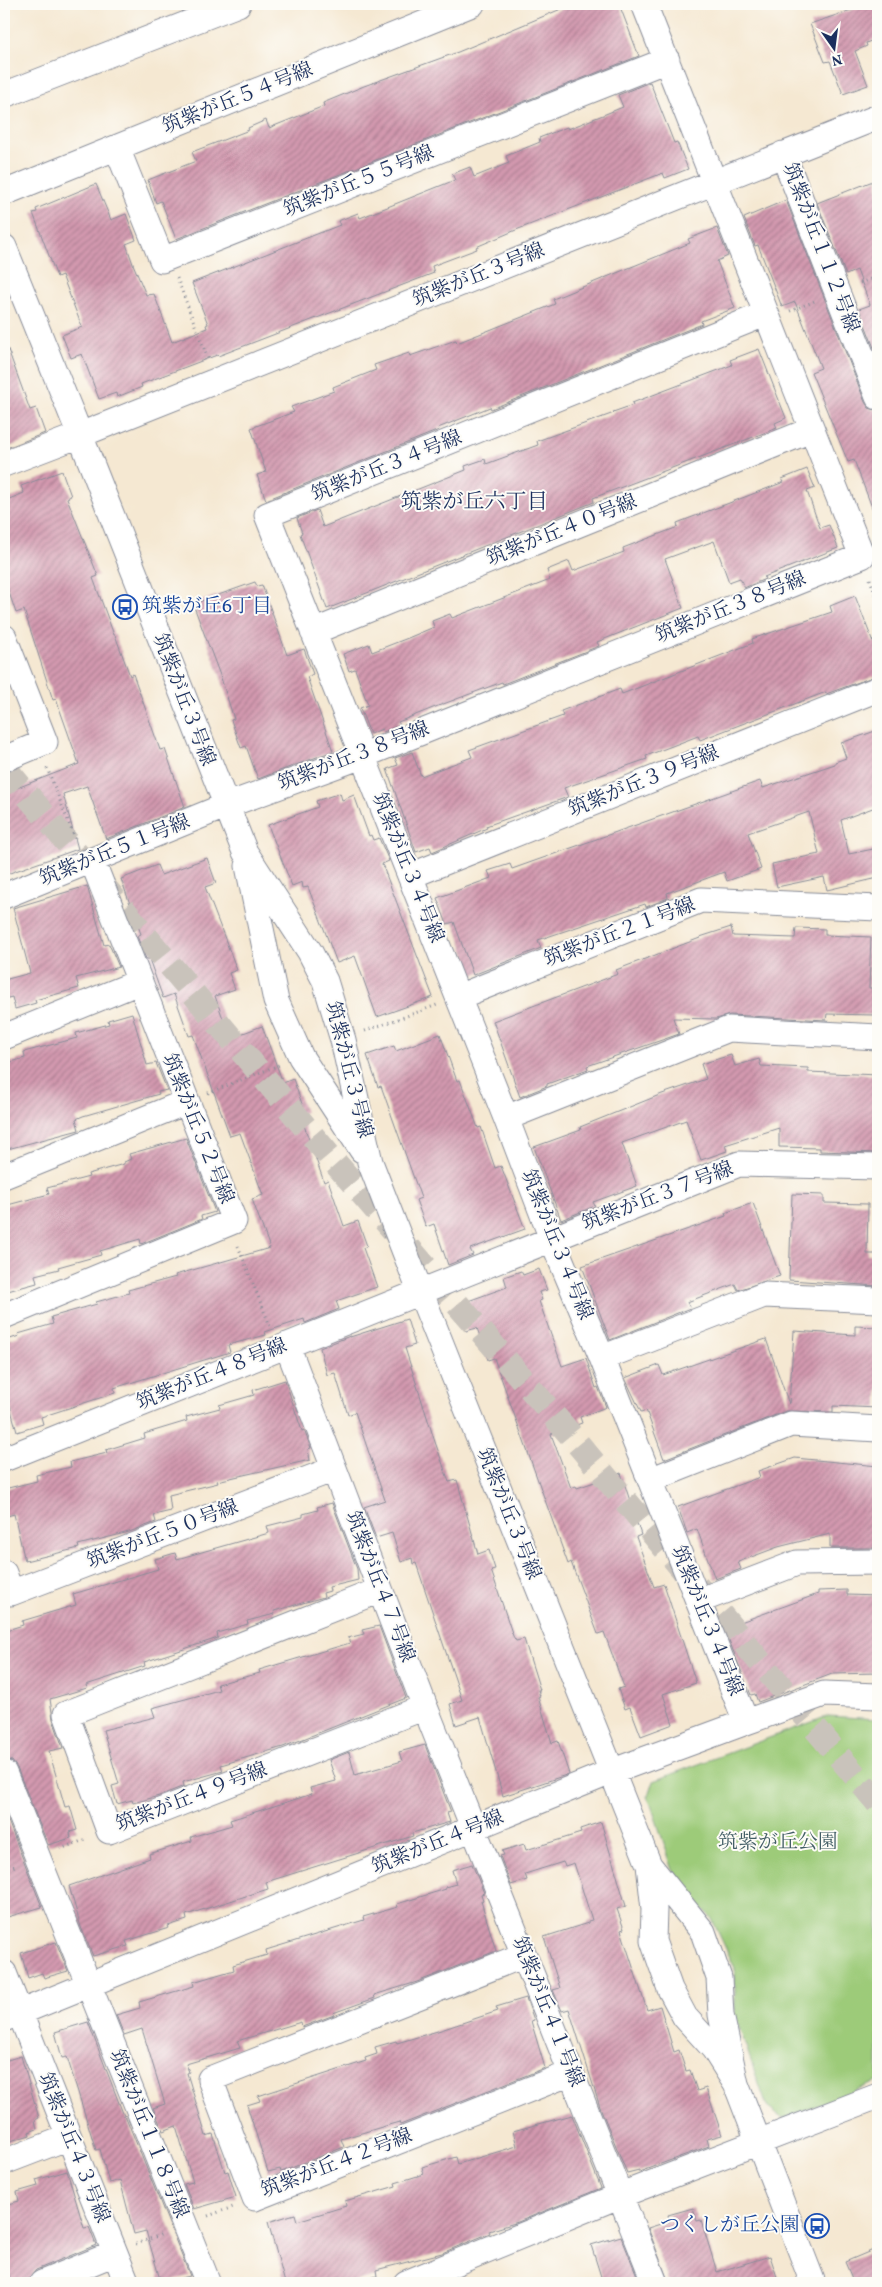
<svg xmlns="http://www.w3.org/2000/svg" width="882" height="2287" font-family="Vollkorn,'Noto Serif JP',serif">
<defs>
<pattern id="building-hatch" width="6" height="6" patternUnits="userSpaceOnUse" patternTransform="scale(1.25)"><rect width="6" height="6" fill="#d399af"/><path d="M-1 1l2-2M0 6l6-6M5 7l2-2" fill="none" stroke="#aa7d92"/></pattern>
</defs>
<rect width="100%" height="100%" fill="#fdfcf7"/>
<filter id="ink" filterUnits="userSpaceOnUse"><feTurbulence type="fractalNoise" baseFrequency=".02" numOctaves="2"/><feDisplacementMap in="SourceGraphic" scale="10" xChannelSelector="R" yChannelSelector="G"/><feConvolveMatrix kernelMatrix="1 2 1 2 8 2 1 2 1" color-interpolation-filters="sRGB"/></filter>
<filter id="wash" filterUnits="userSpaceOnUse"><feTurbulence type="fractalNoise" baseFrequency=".0096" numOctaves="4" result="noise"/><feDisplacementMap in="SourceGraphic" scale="20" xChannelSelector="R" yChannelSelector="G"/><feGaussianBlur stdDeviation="1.12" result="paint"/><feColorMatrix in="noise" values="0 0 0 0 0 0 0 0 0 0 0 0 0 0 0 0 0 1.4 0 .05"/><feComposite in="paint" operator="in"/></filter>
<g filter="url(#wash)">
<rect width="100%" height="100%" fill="#f5e8d2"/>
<path fill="#9dcb79" stroke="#5c7d6c" d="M828,1716L878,1719V2081L783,2119L767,2107L735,2015V1968L711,1917L679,1888L648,1796L653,1781Z"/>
<g id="blocks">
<path fill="url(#building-hatch)" d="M573,4H619L639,56L176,239L161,201L156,203L148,180L196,161L192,152L249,130L248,128L266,120L269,128L324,106L323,103L364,86L458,52Z
M869,4H878V38L866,43L867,46L855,51L868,85L843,94L830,61L825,62L810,24Z
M650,82L674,143L677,142L688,169L665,178L663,173L516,230L476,247L477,249L432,266L434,273L218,356L217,355L141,384L142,387L117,397L116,393L99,399L82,354L71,358L62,335L82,327L62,275L57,277L33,213L37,212L36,209L96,184L111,220L126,214L136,240L126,244L133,264L146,295L154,294L172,342L207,328L206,325L208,324L192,283L340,225L338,221L358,213L360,218L455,180L452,174L470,167L474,177L509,163L506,156L540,142L539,138L567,127L568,129L623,107L618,95Z
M878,179V358L859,309L870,305L857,270L846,275L817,203Z
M786,200L865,402L869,408L878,411V518H876L854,460L848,462L811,372L821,368L795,302L782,307L758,245L755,246L744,218Z
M717,228L728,256L717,261L735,308L701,321L702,324L491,409L490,407L438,428L439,430L266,500L257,475L266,472L251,428L294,412L291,407L334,391L333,387L376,370L374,365L409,353L410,356L456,340L457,343L555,304L553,299L690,243L688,239Z
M4,344H6L30,410L36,408L45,433L4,449Z
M759,349L786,418L775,423L777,428L593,498L594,502L327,609L300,534L302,533L297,518L317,510L323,527L466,470L465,466L485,459L486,464L538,445L537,441L614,413L613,412L633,405L632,403L732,365L730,360Z
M807,469L815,488L807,491L820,528L829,525L838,548L764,577L765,579L744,588L740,578L729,582L714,541L665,559L683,608L597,642L599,646L503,684L502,682L438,706L398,722L400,725L383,732L382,729L370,734L360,708L368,705L355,669L349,671L343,654L369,644L372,652L408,638L434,627L432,621L450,614L452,618L550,580L547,570L569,561L573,571L624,552L623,548L678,527L677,523L784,482L782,479Z
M62,471L71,496L67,498L98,576L93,578L114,635H115L130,676L133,674L160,750L165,749L185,807L106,839L87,786L63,794L78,849L4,875V793L79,764L56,699L53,700L24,610L16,613L4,578V501L24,493L21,486Z
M255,582L257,586L262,585L287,655L304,649L313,674L307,677L333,751L258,779L246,746L241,748L231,720L234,719L221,678L193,604Z
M855,596L873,642L878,640V675L826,694V692L700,740L698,736L646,756L647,759L564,788L568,797L486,826L487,828L432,852L430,847L416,852L387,769L398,765L395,758L412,752L421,776L472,757L469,750L563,716L561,711L620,689L622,694L753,643L752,639L832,612L830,606Z
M878,730V806L841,820L849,854L878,848V878L827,890L824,877L777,887L772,864L819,854L809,812L748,833L761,869L727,881L724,872L667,893L668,898L646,907L645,904L538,940L541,948L473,975L454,922L447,924L437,898L491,878L488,871L510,864L512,869L760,781L763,788L835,764V762L846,758L841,743Z
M340,793L342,800L354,795L369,836L371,835L373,840L379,838L389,861L382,864L433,997L377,1017L355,956L337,963L308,887L303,888L302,882L292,886L268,825L318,807L316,801Z
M207,858L216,883L205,887L237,970L229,973L235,989L215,996L230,1038L262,1026L283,1083L293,1079L305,1112L300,1114L324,1182L328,1180L344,1226L358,1221L367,1246L363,1248L377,1287L336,1301L339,1309L305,1323L304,1319L265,1332L266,1335L228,1345L230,1352L114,1388L115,1393L41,1417L43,1424L17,1432L4,1384V1341L19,1336L18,1334L53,1324L51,1317L97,1304L96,1302L129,1293L128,1290L176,1277L175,1275L270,1248L252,1199L263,1195L240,1133L230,1136L193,1035L189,1036L174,994L163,998L149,959H146L137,936L141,934L121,879L157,865L161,875Z
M87,886L104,945L109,944L119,967L76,978L79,988L35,1000L36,1003L15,1009L12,997L4,999V980L30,973L13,908Z
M731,927L733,936L795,938L796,928L825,929V935L871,937L869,988H875L874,1015L827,1014L826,1020L730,1015L716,1019L673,1018L679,1034L587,1066L588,1069L547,1084V1086L520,1097L493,1021L618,974L616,970L700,938V937Z
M132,1013L147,1065L156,1063L167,1090L158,1092L159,1094L83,1116L76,1119L79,1130L4,1150V1064L25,1058L24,1052L77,1038L76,1033L109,1024L108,1020Z
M440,1034L457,1081L460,1080L478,1128L481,1127L495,1168L501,1166L525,1229L470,1249L473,1255L448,1265L434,1224L426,1227L416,1200L421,1198L381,1086L378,1087L367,1055L394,1046L396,1051Z
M731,1055L735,1066L759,1059L761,1066L808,1068V1072L878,1075V1153L820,1151V1148L779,1147V1128L725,1145L727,1151L701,1160L686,1120L622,1143L637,1186L593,1202L595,1206L561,1220L534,1147L581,1130L580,1127L662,1094L706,1079L701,1064Z
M186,1138L215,1212L201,1216L202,1219L141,1244L140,1239L100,1251L101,1255L58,1267L59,1269L35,1275L37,1283L4,1292V1206L49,1194L47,1188L89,1177L88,1174L124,1164V1162L131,1159L129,1154Z
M792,1194L824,1195V1203L868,1204L867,1254H878V1286L789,1280Z
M753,1203L780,1276L738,1290L735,1284L687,1302L690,1308L610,1340L582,1266L726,1216L725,1213Z
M539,1269L547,1290L539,1292L542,1300L539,1301L562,1366L586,1358L596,1388L598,1387L606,1407L580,1417L582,1423L551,1434L571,1488L576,1486L577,1488L621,1473L641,1535L636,1537L654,1587L664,1584L696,1683L663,1694L673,1724L641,1736L630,1707L625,1709L618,1689L624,1687L604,1632L598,1634L571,1562L568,1564L494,1358L488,1360L477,1328L466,1331L457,1305L507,1287L504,1277L521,1271L523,1275Z
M407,1319L415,1345L405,1348L434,1439L449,1482L457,1480L478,1554L489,1550L495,1569L491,1570L513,1636L516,1641L524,1639L540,1690H538L540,1696L538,1697L552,1743L558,1741L569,1774L503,1796L480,1717L456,1725L450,1704L462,1700L416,1563L413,1564L412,1558L401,1562L392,1533L376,1538L364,1507L385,1500L355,1412L348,1415L335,1373L327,1375L320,1348L350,1336V1337Z
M855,1326L878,1327V1408L833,1406V1412L786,1411L664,1459L646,1410L641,1412L625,1378L659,1365L663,1375L766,1339L789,1404L794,1331L855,1335Z
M285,1380L302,1431L304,1430L311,1448L308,1449L310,1460L217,1481L218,1483L169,1495L171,1511L154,1515L156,1522L129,1532L78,1545L79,1548L25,1561L14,1514L4,1517V1489L37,1481L36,1475L71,1467L70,1462L107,1453L106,1450L145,1438L144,1434L187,1421L186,1417L220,1408L219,1405L254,1395L253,1390Z
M795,1458L878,1466V1548H830V1534L778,1547L738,1562L741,1569L715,1579L697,1529L687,1533L678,1507L760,1477L758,1471Z
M332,1503L357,1569L358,1580L329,1587L330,1591L323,1593L324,1597L274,1611L275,1614L247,1621L248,1624L217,1633L218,1638L144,1662L145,1666L86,1685L87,1688L50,1699L53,1719L63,1748L49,1751L65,1807L70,1806L77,1830L70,1832L71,1838L48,1845L17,1768L12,1761L4,1759V1631L23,1625L22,1621L76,1605L73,1594L158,1569L155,1559L175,1553L177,1559L269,1533L267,1526L303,1517V1514L318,1510L317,1507Z
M847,1590V1595L878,1596V1673L832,1674L758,1702L755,1694L751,1695L724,1628L818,1594V1591Z
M379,1626L406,1698L283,1747L221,1765L223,1771L183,1782L184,1786L159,1796L133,1803L132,1800L117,1804L112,1786L119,1784L103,1730L155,1717L152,1708L219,1690L217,1684L260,1673L259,1670L350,1643L348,1638L364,1634L362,1630Z
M425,1745L451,1812L447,1813L450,1822L412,1833L413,1836L266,1882L268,1889L186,1915L187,1920L168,1926L169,1928L126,1941L128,1946L93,1956L81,1927L69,1886L150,1858L149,1854L192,1841L191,1837L232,1825L230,1820L312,1794L310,1788L336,1781L329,1760L349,1752L355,1775L402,1761L399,1752Z
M4,1811L42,1907L4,1918Z
M601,1822L626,1906L617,1909L624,1929L621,1930L647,2010L660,2006L674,2052L679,2050L686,2071L690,2070L697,2091L706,2088L722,2135L707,2139L709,2146L639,2172V2170L627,2173L600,2107L569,2009L562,2011L553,1990L560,1988L544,1937L588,1923V1921L592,1920L574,1863L565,1866L563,1862L525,1874L527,1880L511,1885L500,1856L504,1855L502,1851L524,1844L526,1850L581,1833L580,1829Z
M472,1864L484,1893L481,1894L483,1900L481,1901L496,1951L417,1982L374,1995L375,1998L333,2013L334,2015L302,2027L301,2022L237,2041L240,2048L186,2064L189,2072L187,2073L206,2136L213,2134L225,2172L228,2171L236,2197L194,2209L184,2184L193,2182L176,2126L163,2131L153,2108L165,2104L142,2029L124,2035L116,2015L140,2008L139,2002L194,1986L193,1982L234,1970L233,1965L267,1955L266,1950L364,1920L363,1917L398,1907L397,1904L446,1889L445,1887L456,1884L452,1870Z
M56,1942L68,1971L44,1978L42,1973L28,1978L21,1953Z
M526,1998L534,2020L531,2021L545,2068L400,2125L399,2122L341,2139L344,2147L281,2172L280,2169L268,2172L247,2105L260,2101L258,2096L366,2061L365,2058L377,2054L375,2047L396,2041L397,2043L441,2030L498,2011L496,2007Z
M88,2022L124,2116L125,2115L190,2276L161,2283L146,2231L134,2234L120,2180L109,2183L100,2149L96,2150L67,2057L62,2058L55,2032Z
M21,2056L39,2118L35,2120L37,2129L29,2132L30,2135L4,2143V2061Z
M572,2115L601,2188L518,2222L489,2231L490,2233L442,2253L376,2270L377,2276L354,2283H285L268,2222L295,2214L297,2221L346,2206L345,2201L396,2186L395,2183L424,2174L422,2167L456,2157L458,2164L517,2146L513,2131Z
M67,2171L84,2228L89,2227L96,2245L36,2270L28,2280L11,2283L4,2257V2205L19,2201L17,2192L38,2186L36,2180Z
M693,2208L697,2221L701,2220L717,2272L770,2256L777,2277L756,2283H669L648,2228L670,2221L668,2215Z
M621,2236L640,2283H603L591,2245Z
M878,2248V2283H854L845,2262Z"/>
</g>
</g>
<g filter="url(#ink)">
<use href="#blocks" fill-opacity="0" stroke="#888c98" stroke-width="1"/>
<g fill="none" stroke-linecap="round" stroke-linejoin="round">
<path stroke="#c9c3bb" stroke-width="25" stroke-dasharray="25 12" stroke-linecap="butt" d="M4,767L332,1159L568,1432L878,1803"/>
<defs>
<path id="minor" d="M4,95L238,4
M117,148L162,260L667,60
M783,154L878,397
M4,193L472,4
M4,247L80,435L4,464
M313,632L811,430
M4,637L45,742L4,759
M248,866L276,1001L301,1057L362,1150
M410,876L878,689
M4,896L225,806L362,756L862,556L644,4
M458,997L701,900L878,908
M4,1037L139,982
M506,1118L729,1029L878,1037
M4,1176L186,1102
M4,1316L234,1221L92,860
M287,1345L425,1707L655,2283
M602,1358L764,1295L878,1300
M4,1459L739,1164L878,1167
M650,1480L791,1424L878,1429
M4,1573L11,1593L334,1469
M380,1590L66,1714L109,1831L425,1707
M698,1601L797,1563L878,1562
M746,1722L602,1358L552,1239L506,1118L267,515L765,314
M4,1773L208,2283
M649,1865L703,1932L719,1978L721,2015L736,2084L813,2283
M524,1955L210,2079L255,2198L571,2073
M4,1973L127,2283
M4,2019L611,1772L746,1722L824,1694L878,1696
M736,2084L714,2049L685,2017L670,1989L653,1941L654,1909L649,1865L420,1291L370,1162L343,1040L325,981L310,952L245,852L80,435L878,117
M4,2162L69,2137
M42,2283L115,2253
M406,2283L621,2195L878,2096"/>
</defs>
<use href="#minor" stroke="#888c98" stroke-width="27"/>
<path stroke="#888c98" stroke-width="3" stroke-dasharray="1 4" stroke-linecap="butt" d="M177,278L208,359
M860,283L878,276
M790,311L815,301
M870,579L878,602
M47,768L76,841
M365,1031L437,1005
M208,1093L279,1065
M238,1246L270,1326
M60,1849L87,1839
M4,1870L15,1866
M208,2216L233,2207
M136,2244L163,2234"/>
<use href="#minor" stroke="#fff" stroke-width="25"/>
</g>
</g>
<defs>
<symbol id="bus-ring" viewBox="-11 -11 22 22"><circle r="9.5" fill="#fdfcf7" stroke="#1a4fb4" stroke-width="1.5"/><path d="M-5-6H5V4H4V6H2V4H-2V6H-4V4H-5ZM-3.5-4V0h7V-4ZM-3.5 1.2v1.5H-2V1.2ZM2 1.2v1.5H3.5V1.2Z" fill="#1a4fb4"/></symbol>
</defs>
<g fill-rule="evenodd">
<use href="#bus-ring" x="111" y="593" width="28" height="28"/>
<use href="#bus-ring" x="803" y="2212" width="28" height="28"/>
</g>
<g text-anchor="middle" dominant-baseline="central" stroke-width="4" stroke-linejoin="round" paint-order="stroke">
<g font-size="20" fill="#1b2f5e" stroke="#fdfcf7">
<text transform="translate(238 99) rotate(-22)">筑紫が丘５４号線</text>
<text transform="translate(359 182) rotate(-22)">筑紫が丘５５号線</text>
<text transform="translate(820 248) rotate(69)">筑紫が丘１１２号線</text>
<text transform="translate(479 276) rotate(-22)">筑紫が丘３号線</text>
<text transform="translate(387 467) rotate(-22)">筑紫が丘３４号線</text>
<text transform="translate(562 531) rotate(-22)">筑紫が丘４０号線</text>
<text transform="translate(731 608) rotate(-22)">筑紫が丘３８号線</text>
<text transform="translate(183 700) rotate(69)">筑紫が丘３号線</text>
<text transform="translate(354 757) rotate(-21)">筑紫が丘３８号線</text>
<text transform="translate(644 782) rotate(-22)">筑紫が丘３９号線</text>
<text transform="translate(115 851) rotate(-22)">筑紫が丘５１号線</text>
<text transform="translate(407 868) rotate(68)">筑紫が丘３４号線</text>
<text transform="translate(620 933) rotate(-21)">筑紫が丘２１号線</text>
<text transform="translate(348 1070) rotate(76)">筑紫が丘３号線</text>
<text transform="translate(197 1129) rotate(68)">筑紫が丘５２号線</text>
<text transform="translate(658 1197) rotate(-21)">筑紫が丘３７号線</text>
<text transform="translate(556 1245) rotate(68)">筑紫が丘３４号線</text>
<text transform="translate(212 1375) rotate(-22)">筑紫が丘４８号線</text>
<text transform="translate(508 1514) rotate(68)">筑紫が丘３号線</text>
<text transform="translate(163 1535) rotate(-21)">筑紫が丘５０号線</text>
<text transform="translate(379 1587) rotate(69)">筑紫が丘４７号線</text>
<text transform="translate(706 1621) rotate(68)">筑紫が丘３４号線</text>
<text transform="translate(192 1798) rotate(-21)">筑紫が丘４９号線</text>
<text transform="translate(438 1843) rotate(-22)">筑紫が丘４号線</text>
<text transform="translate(547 2012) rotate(68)">筑紫が丘４１号線</text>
<text transform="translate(148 2134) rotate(68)">筑紫が丘１１８号線</text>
<text transform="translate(73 2148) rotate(68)">筑紫が丘４３号線</text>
<text transform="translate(337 2164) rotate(-21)">筑紫が丘４２号線</text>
</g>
<g font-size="20" fill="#164399" stroke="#fdfcf7" text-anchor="start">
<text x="142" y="607">筑紫が丘6丁目</text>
<text x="800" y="2226" text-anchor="end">つくしが丘公園</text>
</g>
<g font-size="20" fill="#425e66" stroke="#fdfcf7">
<text x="778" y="1843">筑紫が丘公園</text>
</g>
<g font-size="21" fill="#1b2f5e" stroke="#fdfcf7">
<text x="474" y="502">筑紫が丘六丁目</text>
</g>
</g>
<rect width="882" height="2287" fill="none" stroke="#fdfcf7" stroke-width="20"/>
<g transform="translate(834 48) rotate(166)" stroke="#fdfcf7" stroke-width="4" paint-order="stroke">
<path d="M0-4L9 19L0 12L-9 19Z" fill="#1b2f5e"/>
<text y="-8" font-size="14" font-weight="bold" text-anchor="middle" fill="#1b2f5e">N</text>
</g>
</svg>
